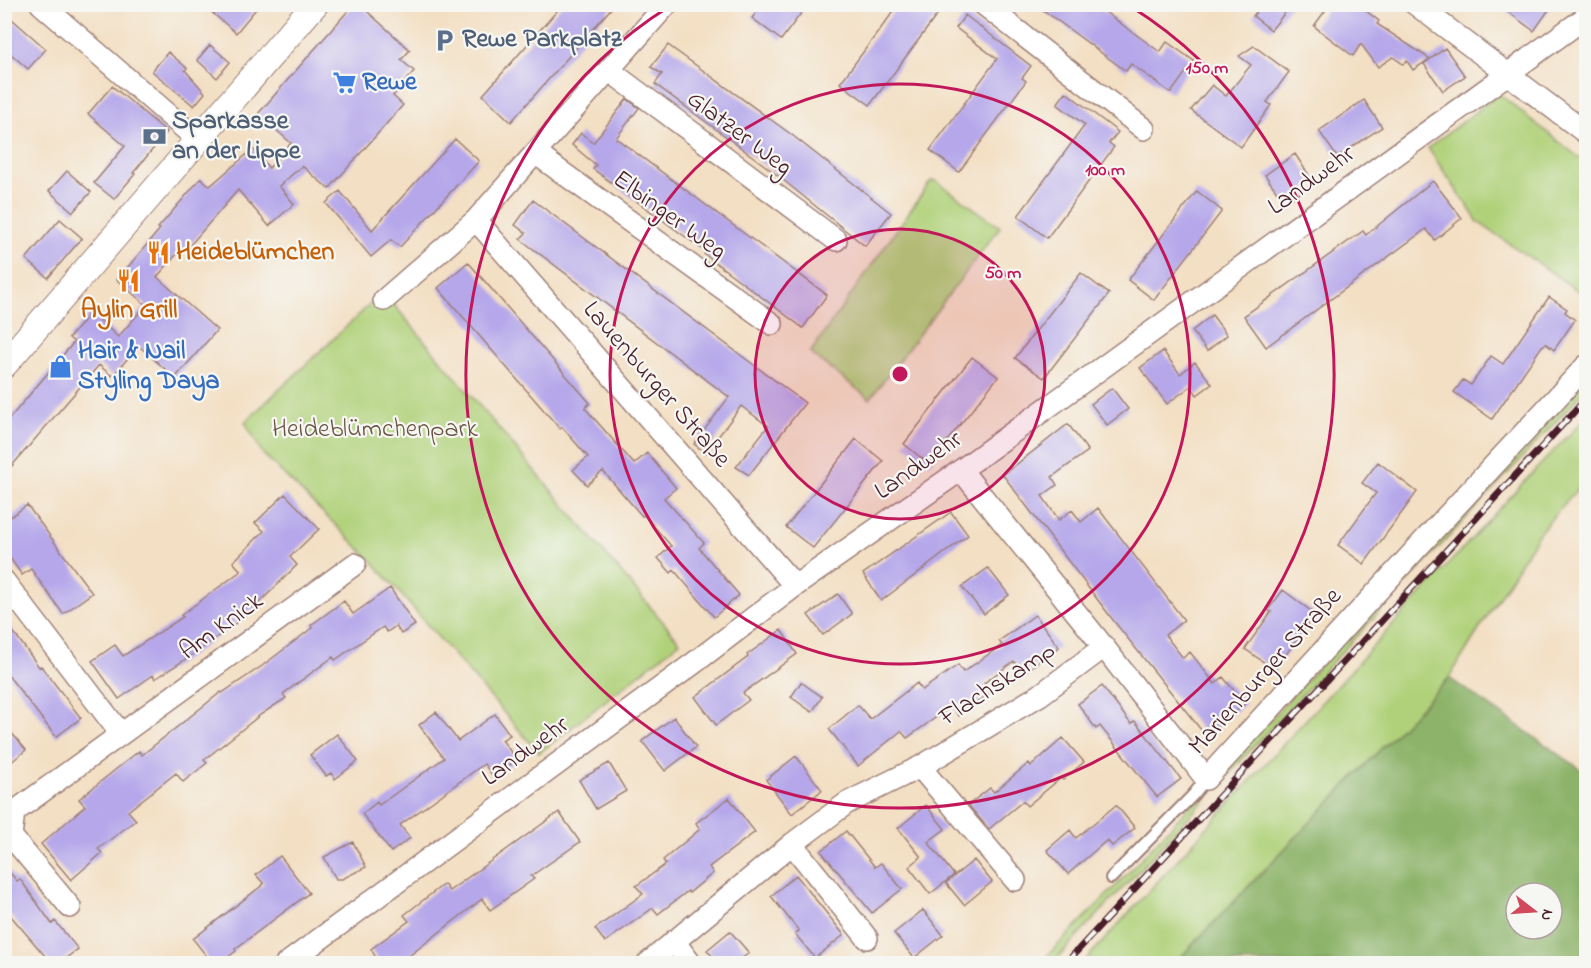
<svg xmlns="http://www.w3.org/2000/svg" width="1591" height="968" font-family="'Indie Flower',sans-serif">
<rect width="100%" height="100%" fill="#f6f6f2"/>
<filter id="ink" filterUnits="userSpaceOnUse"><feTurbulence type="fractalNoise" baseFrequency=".0167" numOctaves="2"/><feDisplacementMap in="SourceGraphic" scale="12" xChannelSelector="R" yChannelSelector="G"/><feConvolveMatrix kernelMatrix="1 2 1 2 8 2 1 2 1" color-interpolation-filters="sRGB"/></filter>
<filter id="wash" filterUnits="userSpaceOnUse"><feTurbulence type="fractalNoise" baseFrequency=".008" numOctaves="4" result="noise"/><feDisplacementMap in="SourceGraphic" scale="24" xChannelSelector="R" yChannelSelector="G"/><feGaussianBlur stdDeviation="1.35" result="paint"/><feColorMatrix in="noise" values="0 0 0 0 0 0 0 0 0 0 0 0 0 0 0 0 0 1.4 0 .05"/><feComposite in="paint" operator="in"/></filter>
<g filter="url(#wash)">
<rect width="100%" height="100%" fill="#f3dfc3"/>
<path fill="#b0d179" stroke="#7d7852" stroke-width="1.5" d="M1499,94L1586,163V296L1478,222L1428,148Z
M931,181H936L1000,227L870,399L810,353Z
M383,292L680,642L539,753L371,560L263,454L245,422Z
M1586,379V389L1053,963L1039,964L1113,889Z
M1586,417V479L1539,533L1449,678L1175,963L1082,964L1521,485Z"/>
<path fill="#8cb369" stroke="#6b694a" stroke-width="1.5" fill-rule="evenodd" d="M1449,678L1586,773V963H1175ZM1516,893H1552V929H1516Z"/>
<g id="blocks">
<path fill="#b5a7ea" d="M202,4H260L236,33Z
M354,4H359L410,50L401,60L414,71L393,96L403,105L329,189L302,166L279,186L294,204L269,226L238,190L185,251L182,248L157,277L217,330L175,378L139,346L112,376L99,365L4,475V425L74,342L69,338L91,312L118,337L146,305L117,280L160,229L158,228L201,178L210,186L253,149L269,168L291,143L258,114Z
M563,4H615L511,122L483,95Z
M762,4H808L781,40L752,18Z
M899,4H926L937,15L870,105L840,83Z
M1035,4H1094L1160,52L1167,42L1194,61L1171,93L1131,64L1126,71Z
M1262,4H1292L1271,30L1253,16Z
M1330,4H1357L1379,21L1377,24L1430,59L1413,70L1407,61L1403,64L1393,57L1378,67L1361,44L1353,56L1314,26Z
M1497,4H1553L1534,31Z
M4,12L46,49L28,69L4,48Z
M965,15L1031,66L1022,78L1026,81L959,172L930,150L997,59L956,28Z
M210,45L230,62L217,78L197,60Z
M668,45L792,135L891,213L865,246L767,167L655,84L662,74L651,67Z
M1254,46L1289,72L1267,102L1271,105L1241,147L1191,110L1212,85L1226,96L1251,65L1239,56Z
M1445,48L1465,76L1443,91L1424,64Z
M168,52L187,68L185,70L205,93L194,106L152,71Z
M112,86L167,132L133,173L135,174L114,199L94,183L125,146L88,114Z
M1066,92L1118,132L1109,143L1114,147L1047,238L1018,216L1085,125L1057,104Z
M627,99L639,108L616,138L827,295L803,328L704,254L706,252L593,169L596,165L572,145L581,133L593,143Z
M1364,100L1382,127L1337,157L1319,131Z
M455,139L479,161L400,247L391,240L371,257L326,203L340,191L372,230Z
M1295,154L1314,183L1285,203L1265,175Z
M67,171L91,192L73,212L49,191Z
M1433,181L1462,218L1435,240L1426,229L1266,347L1244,316L1363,231L1366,235Z
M1197,191L1222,211L1154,300L1128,280Z
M533,200L805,403L749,475L736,467L768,426L741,406L706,453L694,444L729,397L520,239L526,233L515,225Z
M60,219L82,238L48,278L26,259Z
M468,262L590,403L585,408L634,464L647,453L676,488L664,498L704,543L699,548L739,595L714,617L674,570L671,573L658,558L671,546L644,515L642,516L603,471L587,485L573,470L588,457L562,427L560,429L438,288Z
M1081,273L1109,294L1044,378L1015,358Z
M1549,297L1567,309L1565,312L1575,320L1554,350L1546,344L1542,346L1492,419L1454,392L1463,380L1471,385L1491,356L1503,364Z
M1212,315L1227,335L1207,351L1192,331Z
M1163,351L1180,374L1195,362L1212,384L1197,395L1191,386L1167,404L1140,368Z
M972,357L998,377L929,464L904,444Z
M1112,388L1128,409L1107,425L1091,404Z
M1068,424L1088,451L1052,477L1057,485L1042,496L1059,520L1072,510L1081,522L1098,508L1184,620L1165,635L1183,658L1190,652L1215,684L1223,677L1245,704L1206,736L1113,620L1003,475Z
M856,439L883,461L813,548L786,527Z
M1378,462L1417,492L1364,564L1338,545L1376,493L1362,483Z
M285,494L319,529L290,557L297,565L249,613L197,652L155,679L153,675L119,699L92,661L115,645L123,656L183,617L181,615L241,571L233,562L264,531L255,523Z
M27,505L92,593L63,614L31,569L22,575L4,550V522Z
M951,512L968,535L881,601L863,574Z
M988,568L1009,595L984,614L962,587Z
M390,588L415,625L401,634L396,626L387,632L383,627L335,660L333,657L283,694L286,698L260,715L204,760L207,763L183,782L176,773L128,811L136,820L98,849L102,853L71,880L41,844L85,806L79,799L115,770L139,751L142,755L221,692L222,693L262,666L312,628L311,625L344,601L353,614Z
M1283,590L1315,614L1275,670L1245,649L1271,612L1268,610Z
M838,594L852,614L823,635L808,615Z
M1035,615L1059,647L1022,674L1014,661L984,683L991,692L959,716L952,706L907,738L901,731L858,766L829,729L858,705L870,719L917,683L922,690L958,665L963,672L1002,645L999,641Z
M4,619L39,667L41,666L81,718L56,737L4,670Z
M781,630L797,654L743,693L749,700L716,725L695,697L748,657L747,655Z
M801,682L822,697L812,712L791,697Z
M1102,686L1131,724L1135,721L1181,779L1157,797L1100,726L1096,729L1078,704Z
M436,712L458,741L495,714L510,735L502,740L517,760L493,776L484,764L425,807L400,825L410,838L391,852L362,814L377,802L379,805L444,758L419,725Z
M674,717L696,747L665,771L642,741Z
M4,724L26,750L4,768Z
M337,734L358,761L335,779L331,773L326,776L310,755Z
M1063,738L1084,762L1063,780L1061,778L1027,806L1023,801L989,829L968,805L990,788L994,792L1029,763L1031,766Z
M796,756L822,790L792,814L766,780Z
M609,763L626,791L596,809L579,780Z
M729,798L755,832L709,867L713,873L689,893L688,891L658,914L653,908L605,942L595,929L643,894L636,886L666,864L663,860L700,829L696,823Z
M926,805L945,829L928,842L954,875L930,894L909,867L921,857L898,828Z
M1116,805L1135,828L1112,846L1107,840L1068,874L1047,850L1070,830L1076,838Z
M559,812L580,842L531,876L534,879L490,910L482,899L400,963H379L371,949L409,921L404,915L444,884L449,891Z
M846,831L875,867L881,863L902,889L872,913L821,851Z
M353,842L366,867L342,879H336L324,857Z
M280,856L309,893L235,949L236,951L220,963H212L193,939L264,884L256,875Z
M974,860L992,882L964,905L946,883Z
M4,866L17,881L20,879L52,924L55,921L78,949L59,963H51L4,908Z
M796,875L844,935L815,958L795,934L799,931L771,896Z
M923,910L943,935L914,958L894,933Z
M730,931L749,953L736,963H718L707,950Z"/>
</g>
</g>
<g filter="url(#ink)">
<use href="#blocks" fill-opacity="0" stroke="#9e7f77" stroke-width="1.5"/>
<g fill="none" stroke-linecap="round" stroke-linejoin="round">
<defs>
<path id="service" d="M1111,878L1193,795L1206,779"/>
<path id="minor" d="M41,4L199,141
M983,4L1144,129
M1415,4L1586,133
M610,71L836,240
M535,153L772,324
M476,220L795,586
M384,300L476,220L667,4
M961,470L1104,647L1206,779L1417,548L1586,366
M4,581L121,734
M920,767L1015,880
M792,844L867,938
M70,907L11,836L14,812L355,564
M674,941L691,964
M286,964L694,663L795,586L961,470L1586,17
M647,964L792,844L847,803L920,767L1040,695L1104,647"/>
<path id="tertiary" d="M4,365L315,4"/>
</defs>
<use href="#service" stroke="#9e7f77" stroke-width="14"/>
<use href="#minor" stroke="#9e7f77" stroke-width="24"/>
<use href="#tertiary" stroke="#9e7f77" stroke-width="28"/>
<use href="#service" stroke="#fff" stroke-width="10"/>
<use href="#minor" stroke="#fff" stroke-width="21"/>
<use href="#tertiary" stroke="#fff" stroke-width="26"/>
<defs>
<path id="rail" d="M1065,964L1586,399"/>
</defs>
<use href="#rail" stroke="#4a1f2b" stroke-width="7"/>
<use href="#rail" stroke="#f6f6f2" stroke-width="4.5" stroke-dasharray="14" stroke-linecap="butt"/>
</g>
</g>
<circle cx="900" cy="374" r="145" fill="#c2185b" fill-opacity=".12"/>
<g fill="none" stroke="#c2185b" stroke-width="3">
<circle cx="900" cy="374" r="145"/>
<circle cx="900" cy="374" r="290"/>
<path d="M1130 6A434 434 0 1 1 670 6"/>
</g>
<defs>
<symbol id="parking-bare" viewBox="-9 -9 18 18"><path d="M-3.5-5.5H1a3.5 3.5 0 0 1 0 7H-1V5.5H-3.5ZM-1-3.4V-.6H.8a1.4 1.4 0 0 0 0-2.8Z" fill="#5c6f8a" stroke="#f6f6f2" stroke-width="2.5" paint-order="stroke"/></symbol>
<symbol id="supermarket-bare" viewBox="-9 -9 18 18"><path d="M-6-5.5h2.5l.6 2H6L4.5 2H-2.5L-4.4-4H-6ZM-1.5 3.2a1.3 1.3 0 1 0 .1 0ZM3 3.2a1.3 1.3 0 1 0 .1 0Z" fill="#3f7fe0" stroke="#f6f6f2" stroke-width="2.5" paint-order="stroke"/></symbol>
<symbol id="bank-bare" viewBox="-9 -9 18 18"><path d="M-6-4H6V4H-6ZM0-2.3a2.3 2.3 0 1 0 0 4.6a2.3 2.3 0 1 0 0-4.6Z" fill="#5c6f8a" stroke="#f6f6f2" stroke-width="2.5" paint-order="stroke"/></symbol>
<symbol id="restaurant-bare" viewBox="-9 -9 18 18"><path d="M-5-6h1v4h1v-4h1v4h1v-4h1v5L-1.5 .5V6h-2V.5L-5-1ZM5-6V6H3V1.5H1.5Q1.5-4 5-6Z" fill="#e8710a" stroke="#f6f6f2" stroke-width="2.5" paint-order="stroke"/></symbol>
<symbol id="shop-bare" viewBox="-9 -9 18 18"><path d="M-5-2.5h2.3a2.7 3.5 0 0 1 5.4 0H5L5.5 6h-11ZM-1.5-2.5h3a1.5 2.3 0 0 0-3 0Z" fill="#3f7fe0" stroke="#f6f6f2" stroke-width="2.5" paint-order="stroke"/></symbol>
</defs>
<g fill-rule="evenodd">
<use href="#parking-bare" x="428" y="24" width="33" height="33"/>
<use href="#supermarket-bare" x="328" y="66" width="33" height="33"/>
<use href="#bank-bare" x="138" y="120" width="33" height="33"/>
<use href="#restaurant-bare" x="142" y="236" width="33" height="33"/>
<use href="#restaurant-bare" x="112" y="264" width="33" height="33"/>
<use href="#shop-bare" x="44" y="350" width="33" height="33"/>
</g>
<g text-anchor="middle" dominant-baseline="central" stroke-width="4.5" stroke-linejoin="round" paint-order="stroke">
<g font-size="26" font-weight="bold" fill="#4e5e75" stroke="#f6f6f2" text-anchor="start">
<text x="462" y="40">Rewe Parkplatz</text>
<text x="172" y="122">Sparkasse<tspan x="172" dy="30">an der Lippe</tspan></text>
</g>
<g font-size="26" font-weight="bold" fill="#366cbe" stroke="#f6f6f2" text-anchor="start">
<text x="362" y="83">Rewe</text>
<text x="78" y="352">Hair &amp; Nail<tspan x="78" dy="30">Styling Daya</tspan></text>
</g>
<g font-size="26" fill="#4a1f2b" stroke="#f6f6f2">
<text transform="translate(739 134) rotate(37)">Glatzer Weg</text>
<text transform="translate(1312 181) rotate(-36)">Landwehr</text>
<text transform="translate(669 216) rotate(36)">Elbinger Weg</text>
<text transform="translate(656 385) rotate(49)">Lauenburger Straße</text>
<text transform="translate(919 466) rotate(-35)">Landwehr</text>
<text transform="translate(222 627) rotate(-36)">Am Knick</text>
<text transform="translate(1266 672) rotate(-48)">Marienburger Straße</text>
<text transform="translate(998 685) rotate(-33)">Flachskamp</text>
<text transform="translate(526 752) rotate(-36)">Landwehr</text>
</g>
<g font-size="26" font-weight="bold" fill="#c56008" stroke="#f6f6f2" text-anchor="start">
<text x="176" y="253">Heideblümchen</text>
<text x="129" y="311" text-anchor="middle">Aylin Grill</text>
</g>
<g font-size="26" fill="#695442" stroke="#f6f6f2">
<text x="375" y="430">Heideblümchenpark</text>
</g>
</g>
<circle cx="900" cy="374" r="9" fill="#c2185b" stroke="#f6f6f2" stroke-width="3"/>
<g font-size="18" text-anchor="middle" font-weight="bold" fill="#c2185b" stroke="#f6f6f2" stroke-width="4.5" stroke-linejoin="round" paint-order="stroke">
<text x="1207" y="73">150 m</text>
<text x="1105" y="175">100 m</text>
<text x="1003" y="278">50 m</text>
</g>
<rect width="1591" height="968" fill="none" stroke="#f6f6f2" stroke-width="24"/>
<g transform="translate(1534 911) rotate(107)"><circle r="28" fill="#f6f6f2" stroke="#b1a0a2" stroke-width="1.5"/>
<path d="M0-4.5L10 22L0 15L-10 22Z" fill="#d1495b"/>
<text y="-9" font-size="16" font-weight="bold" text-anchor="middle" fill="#4a1f2b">N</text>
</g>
</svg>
